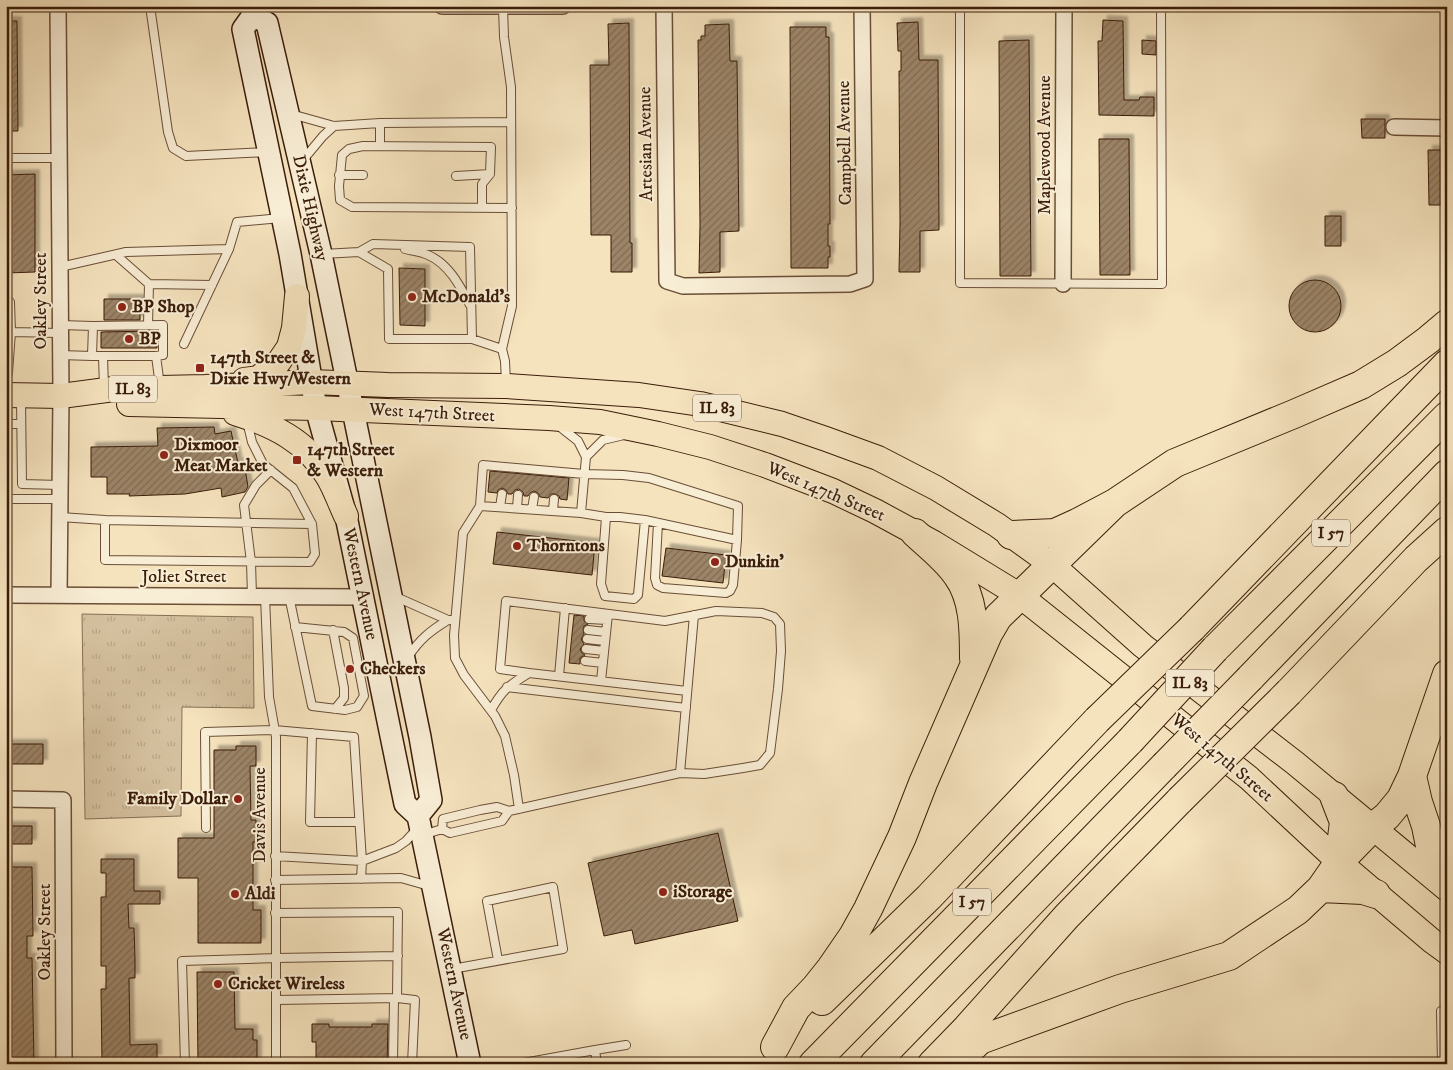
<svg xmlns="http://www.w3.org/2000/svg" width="1453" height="1070" font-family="'IM FELL DW Pica',serif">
<defs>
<pattern id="grass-tufts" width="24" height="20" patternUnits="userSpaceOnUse" patternTransform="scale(1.25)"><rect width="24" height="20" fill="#d5c19f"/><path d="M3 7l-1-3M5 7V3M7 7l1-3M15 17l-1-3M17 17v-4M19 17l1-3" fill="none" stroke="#b8a588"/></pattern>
<pattern id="building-hatch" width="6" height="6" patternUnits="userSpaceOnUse" patternTransform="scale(1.25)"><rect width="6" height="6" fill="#9c8467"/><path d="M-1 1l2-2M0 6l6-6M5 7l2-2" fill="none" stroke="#806b53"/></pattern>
<filter id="shadow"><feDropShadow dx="4.5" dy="-4.5" stdDeviation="1" flood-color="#0004"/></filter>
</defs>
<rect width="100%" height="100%" fill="#f5e3be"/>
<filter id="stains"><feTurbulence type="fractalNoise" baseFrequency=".004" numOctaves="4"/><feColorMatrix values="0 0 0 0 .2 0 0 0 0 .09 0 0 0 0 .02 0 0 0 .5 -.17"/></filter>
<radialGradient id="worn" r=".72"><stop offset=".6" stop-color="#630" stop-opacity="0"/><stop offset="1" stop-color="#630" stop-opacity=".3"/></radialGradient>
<path fill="url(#grass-tufts)" stroke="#886f54" d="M82,614L253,617L254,708L182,707L181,816L85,819Z"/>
<path fill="url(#building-hatch)" stroke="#3b1d09" filter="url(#shadow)" d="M1103,20L1123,21L1124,100H1139L1140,97H1154V116L1099,115L1098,41H1102Z
M6,21H17L18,131H6Z
M918,22L919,60H938L939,230L920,231V272H899L900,223L899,71H901V51H898L897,23Z
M629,23L630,243H632V272H611V235H591L590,65H609L608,24Z
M729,24L730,61H737L739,231L720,232V272L699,273L700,224L698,40H701V36H705V25Z
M790,27H826V37H829L830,224H828V246H830V257H828V268H791Z
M1029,40L1031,276H1000L999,41Z
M1142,40L1156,41V55L1142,54Z
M1361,119H1385V138H1362Z
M1099,139H1129L1130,275H1100Z
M1428,150H1447V205H1429Z
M35,174V272L6,273V175Z
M1325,216H1341V246H1325Z
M399,268L425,269V326L400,325Z
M1289 306a26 26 0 1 1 52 0a26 26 0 1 1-52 0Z
M104,299H140V320H104Z
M157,331V348H101V332Z
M214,427L215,434L231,431L238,463H242L245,468L248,487L245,492L222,497L221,488L185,494L129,496L130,494H107V477H91V447L158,446L157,428Z
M490,471L569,478L567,500L560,499L559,496L555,494H551L548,498L540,497L538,493L534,491L530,493L528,496H524L523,492L519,489L515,490L512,494H508L506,490L502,488L498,490L497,493L488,492Z
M497,532L595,543L592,575L493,564Z
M666,548L726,555L723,583L662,576Z
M574,615L584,616V621L588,624L584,626L583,629L584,634L581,639L584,644L580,649L582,653L585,655L580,658V664L569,663Z
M6,744H43V764H6Z
M236,746H256V766H250L251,820H256V842H253V910H261V943H198V878H178V838H214V750H236Z
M6,826H32V844H6Z
M718,833L738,921L635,944L632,930L604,936L588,863Z
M101,859H134V891H160V904H128L129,928H134L135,959V978H129L130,1045L157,1044V1059H130V1064H102L101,989H106V966H101V897H106V873H101Z
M6,867H32L33,936H27V958H32L34,1064H6Z
M197,972H234L235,1029H253V1040H257V1063L253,1064H198Z
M312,1024H329V1027H372V1024H388L387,1064H316V1042H312Z"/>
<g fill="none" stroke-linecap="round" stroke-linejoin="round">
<defs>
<path id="service" d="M150,6L168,132L173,148L186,156L268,152
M960,6V283L1162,284L1161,6
M291,114L334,126L380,123
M380,146V123L511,122
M6,158H59
M303,160L323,136L334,126
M339,175H363
M456,176L490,174
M482,208V184L490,174L491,147L363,146L349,149L342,155L339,186L340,200L352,207L512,208
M405,249C413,251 421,252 428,255C449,264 460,286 470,305
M359,252L388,269L389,339H472
M323,254L359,252L373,244L470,247L472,339L502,349L505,361L506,383
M116,255L149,284L212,285
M60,267L126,252L229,249L237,222L281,218
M6,302H10L11,332L60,333
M60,325L93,326L92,356H156L160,386
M148,325L149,284
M93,326L163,325V355L156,356
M6,331L11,332L8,373H6
M184,344L229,249
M502,349L512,306L511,87L504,37L503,7
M60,355L92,356
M103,356L104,388
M21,397L22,484L60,485
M247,421L252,442L263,464L293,488L312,524L315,554L310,562L105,560V520L312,524
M6,424H21
M586,457L603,440L624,435
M6,499H60
M480,506L581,513L586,457L578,441L559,426
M500,507L502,494
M517,508L518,495
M532,509L534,497
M553,511L554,499
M60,517L105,520
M606,517L601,584L605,596L634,599L638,595L645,520
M658,523L655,578L657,585L663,588L726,593L730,591L733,585L737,540
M252,596L251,562L244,505L256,485L271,470
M265,596L269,697L276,737V1064
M289,596L312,706L345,710L357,707L364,696L353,638L344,632L295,627
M394,596L448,620H455
M6,614L7,595
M589,619L607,620
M333,630L344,688V698L335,709
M588,630L606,632
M587,639L605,641
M586,649L604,651
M408,657C420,639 430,631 448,620
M585,661L603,663
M559,676L565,608
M601,681L608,614
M507,687L686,708
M491,710C503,689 508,686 529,673L687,691
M312,733L310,822H359
M680,773L694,615
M519,809L514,775L505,736L495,716L464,675L455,658L454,635L463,533L480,506L483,465L584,474L623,475L649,478L738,506L737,540L645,520L620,517H606L581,513
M206,828L205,732L274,730L354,737L362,861L361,879
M442,829L443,819L480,810L497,807L509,811L680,773L704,774L743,768L760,765L770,753L778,689L781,651L780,624L774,617L762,613L716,611L665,621L506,601L500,669L529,673
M423,835L442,829L450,833L502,821L509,811
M275,856L362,861L396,848L406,841L417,829
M275,880L401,878L429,886
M275,913L398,912L397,998L415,1000L412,1064
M452,969L563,949L553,887L487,901L498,960
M276,1000L397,998
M595,1050L626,1045
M185,1064L182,961L276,958L398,956
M393,1064L394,998
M518,1064L595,1050L597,1064
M1442,1064L1441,1011L1447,1014"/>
<path id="minor" d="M58,6L61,396L59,595
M442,6H563
M664,6L667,281L683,286L850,284L865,279L862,6
M1394,127L1447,128
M1063,284L1064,6
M6,595L361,597
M6,799L63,800L64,1064"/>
<path id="secondary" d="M252,6L253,15L243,29L290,254L316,408L346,516L405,804L418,816L470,1064
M253,15L267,23L321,254L420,737L431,800L418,816"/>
<path id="primary" d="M244,380L258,378L278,363L289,347L294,328L297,296
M6,395L61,396L114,389L205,387L311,382L388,385L506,386L639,395L700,404L782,424L826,439L878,458L936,488L997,525L1051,564L1143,646L1295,763L1447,889
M129,404L316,408L549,418L600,422L658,434L710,447L765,465L833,491L875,511L934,543L1019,595L1249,778L1339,862L1432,941L1447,952
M235,413C273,425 307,441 328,477C335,489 340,503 346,516"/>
<path id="motorway" d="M915,533C929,546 946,559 957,575C974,598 974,630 974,658
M1011,535L1055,533L1077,523L1115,503L1175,463L1294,414L1361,385L1397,363L1428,340L1447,324
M1192,628L1447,364
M1215,649L1447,416
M1250,678L1447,474
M1289,692L1416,559L1447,531
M1412,776L1418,802L1426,826L1431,851L1447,874
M1334,796L1344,822L1339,862
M1321,888L1363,890L1376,894
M822,1001L929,897L1097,720
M775,1047L796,1008L815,988L831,968L853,936L868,909L902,837L923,783L988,634L998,617L1115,503
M813,1064L1130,741
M874,1064L1164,766
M932,1064L965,1030L1067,916L1180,800
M955,1064L980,1040L1120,989L1229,956L1298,910L1321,888L1339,862L1372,828L1387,816L1401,799L1412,776L1447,674"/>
</defs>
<use href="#service" stroke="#6a4e36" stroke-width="10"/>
<use href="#minor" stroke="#6a4e36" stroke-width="18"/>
<use href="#secondary" stroke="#3b1d09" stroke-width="24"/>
<use href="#primary" stroke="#3b1d09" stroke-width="26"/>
<use href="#motorway" stroke="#3b1d09" stroke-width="30"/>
<use href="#service" stroke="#f8edd5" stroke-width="8"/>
<use href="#minor" stroke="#f8edd5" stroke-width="15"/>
<use href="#secondary" stroke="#f8edd5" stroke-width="21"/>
<use href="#primary" stroke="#f5e3be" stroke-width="24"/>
<use href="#motorway" stroke="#f5e3be" stroke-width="28"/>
<defs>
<path id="motorway-bridge" d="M1097,720L1192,628
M1130,741L1215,649
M1164,766L1250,678
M1180,800L1289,692"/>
</defs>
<use href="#motorway-bridge" stroke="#3b1d09" stroke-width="30" stroke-linecap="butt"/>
<use href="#motorway-bridge" stroke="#f5e3be" stroke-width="28"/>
</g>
<g fill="#8f2418" stroke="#f8edd5" stroke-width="2">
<circle cx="412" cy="297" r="5"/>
<circle cx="122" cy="307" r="5"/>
<circle cx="129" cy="339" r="5"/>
<rect x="195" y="363" width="10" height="10" rx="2.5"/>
<circle cx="164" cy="455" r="5"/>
<rect x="292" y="455" width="10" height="10" rx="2.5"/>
<circle cx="517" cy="546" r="5"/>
<circle cx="715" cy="562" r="5"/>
<circle cx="350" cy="669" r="5"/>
<circle cx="238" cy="799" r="5"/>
<circle cx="663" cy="892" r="5"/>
<circle cx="235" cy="894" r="5"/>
<circle cx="218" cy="984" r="5"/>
</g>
<g text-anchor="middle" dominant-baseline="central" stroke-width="4" stroke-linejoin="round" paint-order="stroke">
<g fill="#f8edd5" stroke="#745b46" stroke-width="1">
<rect x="109" y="375.5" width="48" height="27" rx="4"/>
<rect x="693" y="394.5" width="48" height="27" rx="4"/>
<rect x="1312" y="519.5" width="38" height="27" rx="4"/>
<rect x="1166" y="669.5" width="48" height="27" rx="4"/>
<rect x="953" y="888.5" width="38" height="27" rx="4"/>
</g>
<g font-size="16" font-weight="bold" fill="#3b1d09">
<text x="133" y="389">IL 83</text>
<text x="717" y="408">IL 83</text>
<text x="1331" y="533">I 57</text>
<text x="1190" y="683">IL 83</text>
<text x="972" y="902">I 57</text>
</g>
<g font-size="18" fill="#3b1d09" stroke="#f8edd5">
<text transform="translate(845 143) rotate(-91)">Campbell Avenue</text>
<text transform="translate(646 144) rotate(-91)">Artesian Avenue</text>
<text transform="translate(1045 145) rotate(-90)">Maplewood Avenue</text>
<text transform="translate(310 208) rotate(77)">Dixie Highway</text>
<text transform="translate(41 301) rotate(-90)">Oakley Street</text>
<text transform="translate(432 413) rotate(3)">West 147th Street</text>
<text transform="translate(826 492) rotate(23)">West 147th Street</text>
<text x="184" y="577">Joliet Street</text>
<text transform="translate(360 584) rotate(78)">Western Avenue</text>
<text transform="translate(1222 758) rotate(40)">West 147th Street</text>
<text transform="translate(260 815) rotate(-90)">Davis Avenue</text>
<text transform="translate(45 932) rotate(-90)">Oakley Street</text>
<text transform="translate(454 984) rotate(78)">Western Avenue</text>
</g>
<g font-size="18" font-weight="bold" fill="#3b1d09" stroke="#f8edd5" text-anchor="start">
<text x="422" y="297">McDonald's</text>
<text x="132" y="307">BP Shop</text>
<text x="139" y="339">BP</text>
<text x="210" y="358">147th Street &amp;<tspan x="210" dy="21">Dixie Hwy/Western</tspan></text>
<text x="174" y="445">Dixmoor<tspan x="174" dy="21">Meat Market</tspan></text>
<text x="307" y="450">147th Street<tspan x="307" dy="21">&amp; Western</tspan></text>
<text x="527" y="546">Thorntons</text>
<text x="725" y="562">Dunkin'</text>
<text x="360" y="669">Checkers</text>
<text x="228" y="799" text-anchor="end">Family Dollar</text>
<text x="673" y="892">iStorage</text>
<text x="245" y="894">Aldi</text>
<text x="228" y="984">Cricket Wireless</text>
</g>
</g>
<rect width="1453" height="1070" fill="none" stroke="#f5e3be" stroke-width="25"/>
<rect x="8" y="8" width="1438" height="1055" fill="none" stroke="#3b1d09" stroke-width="2.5"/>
<rect x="12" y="12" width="1428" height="1045" fill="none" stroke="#3b1d09"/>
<rect width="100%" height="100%" filter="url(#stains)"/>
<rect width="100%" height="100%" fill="url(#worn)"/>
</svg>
